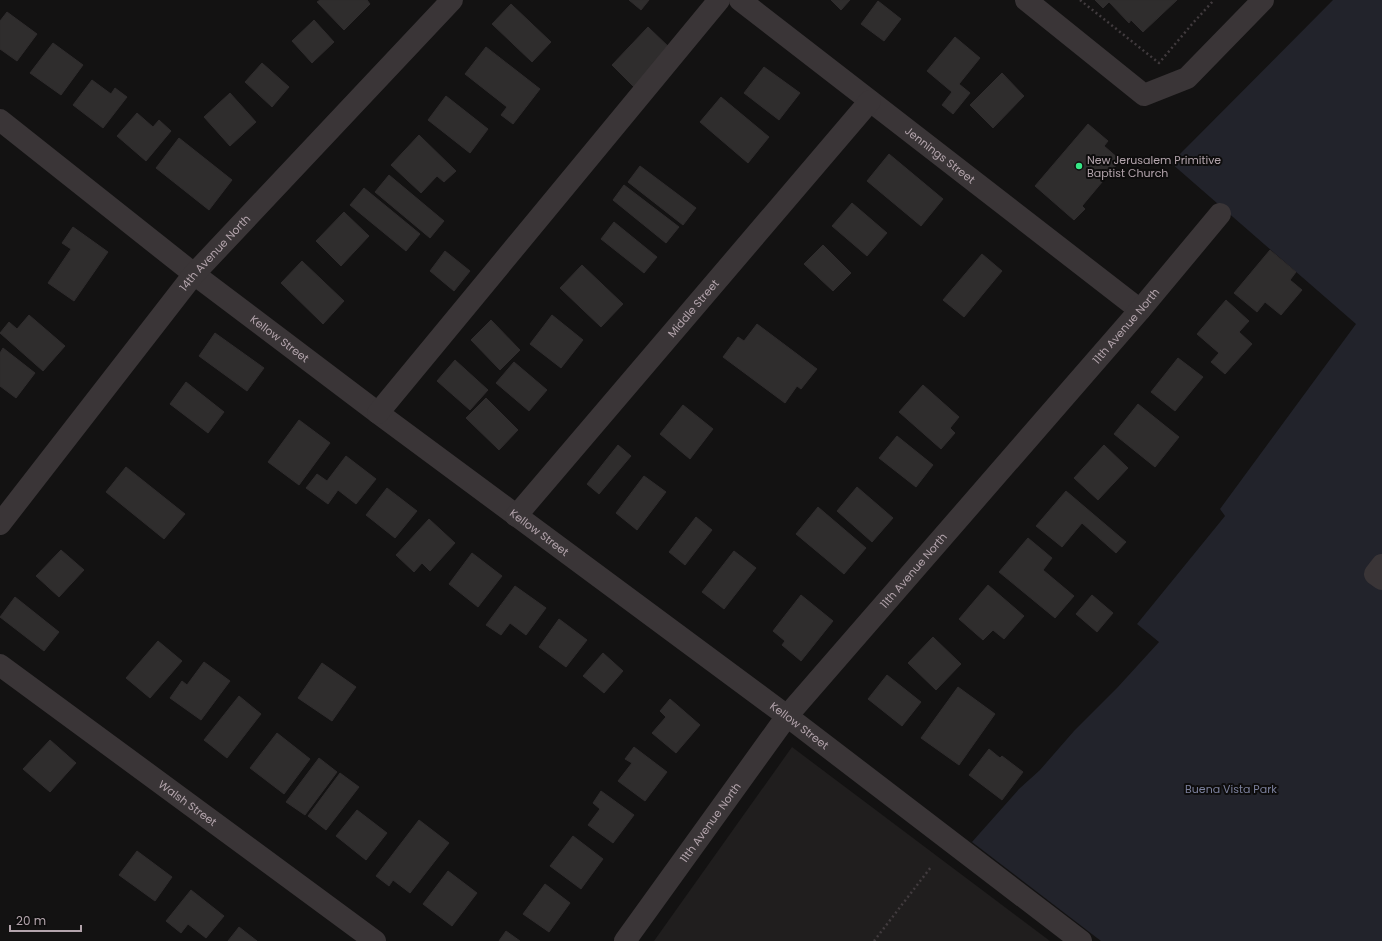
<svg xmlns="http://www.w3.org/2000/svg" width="1382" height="941" font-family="Poppins,sans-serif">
<rect width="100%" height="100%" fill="#131212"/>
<path fill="#201e1e" d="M792,747L1050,941H654Z"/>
<path fill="#22232b" d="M1333,0H1382V941H1101L972,842L1019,789L1040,770L1074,731L1117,688L1159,642L1137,624L1225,516L1220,509L1356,324L1171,163Z"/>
<path fill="#2f2d2d" stroke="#2f2c2d" d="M320,0H367L370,4L344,30L317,2Z
M629,0H649L641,10Z
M831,0H850L841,10Z
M1095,0H1177L1143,32L1131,20L1129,23L1109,2L1103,8Z
M878,1L901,19L884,41L861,24Z
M511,4L551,42L532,62L492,24Z
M7,12L37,34L17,61L0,49V21Z
M314,20L334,42L312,63L292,41Z
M648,27L672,50L635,88L612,65Z
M955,37L980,58L959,84L970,93L953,114L942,105L952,92L927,71Z
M53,43L83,65L61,95L30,73Z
M486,47L540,89L513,124L501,115L507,107L465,74Z
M262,63L289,87L272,107L245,82Z
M764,67L800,93L779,120L744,93Z
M1002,73L1024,96L993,128L970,105Z
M92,80L111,94L115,88L127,97L103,128L73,105Z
M230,93L256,122L230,146L204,117Z
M446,96L488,129L470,153L428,120Z
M721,97L769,137L748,163L700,122Z
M137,113L153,127L159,120L171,131L146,161L117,136Z
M1088,124L1108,141L1104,146L1119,159L1116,162L1118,163L1082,206L1085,209L1074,220L1035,186Z
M419,135L456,171L444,182L437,176L421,193L391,165Z
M179,138L232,180L209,210L156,168Z
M889,154L943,199L921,226L867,181Z
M640,166L696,208L683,225L628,182Z
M389,175L444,221L430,238L375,192Z
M624,185L679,227L666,243L613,200Z
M364,188L420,234L406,251L350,205Z
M852,203L887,233L867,256L832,226Z
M344,212L369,236L341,266L316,241Z
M614,222L657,257L644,273L601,239Z
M73,227L108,252L74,301L48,283L71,249L62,243Z
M823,245L851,273L833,291L804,264Z
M1270,250L1296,272L1290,280L1302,290L1281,315L1265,302L1257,312L1234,293Z
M445,251L470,271L454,291L430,271Z
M982,254L1002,271L964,317L943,300Z
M302,261L344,301L323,324L281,283Z
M582,265L623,304L601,327L560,288Z
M1226,300L1249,321L1239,332L1252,344L1225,374L1211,362L1219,353L1197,334Z
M29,315L65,346L43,371L0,333L9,322L17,329Z
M552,315L583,340L561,368L530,344Z
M491,320L520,350L500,370L471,340Z
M757,324L817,369L801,389L797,386L785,403L723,357L738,337L744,341Z
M215,333L264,368L247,391L199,356Z
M3,348L35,373L16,398L0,386V353Z
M1178,358L1203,377L1175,411L1151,392Z
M455,360L488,390L470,410L437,381Z
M514,362L547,390L529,411L496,383Z
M186,382L224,412L208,433L170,404Z
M923,385L959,417L950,428L955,433L941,449L899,412Z
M486,398L518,430L499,450L466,418Z
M1138,404L1179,437L1155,467L1114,434Z
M683,405L713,429L690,459L660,434Z
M299,420L330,443L299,485L268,462Z
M897,436L933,465L916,487L879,458Z
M618,445L631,456L599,494L587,484Z
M1104,445L1128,468L1098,500L1074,478Z
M346,456L376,479L356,504L338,490L328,504L306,488L317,474L327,481Z
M126,467L185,514L164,539L106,492Z
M644,476L666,492L637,530L616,513Z
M857,487L893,518L872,542L837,511Z
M387,488L417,511L395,538L366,515Z
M1066,491L1126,542L1116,553L1082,523L1062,547L1036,526Z
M818,507L866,548L844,574L796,534Z
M696,517L712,530L685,565L669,552Z
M429,519L455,543L430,571L422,563L414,572L396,555Z
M1028,538L1052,558L1043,570L1074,596L1055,618L999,572Z
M61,550L84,570L59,597L36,576Z
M734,551L756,568L724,609L702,592Z
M472,553L502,576L478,607L449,584Z
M988,585L1024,616L1004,639L993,630L983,640L959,619Z
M515,586L546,608L526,635L510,623L501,635L486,625Z
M801,595L833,621L801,661L782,645L785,641L773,631Z
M1092,595L1113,613L1097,632L1076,614Z
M15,597L59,632L44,651L0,617Z
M559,619L587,640L566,667L539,647Z
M933,637L961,664L936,690L908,663Z
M158,641L182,661L150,698L126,678Z
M603,653L623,671L604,693L583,676Z
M204,662L230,681L201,720L170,698L182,681L187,685Z
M322,663L356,687L332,721L298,698Z
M887,675L921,702L902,726L868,699Z
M958,687L995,714L959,765L921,738Z
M239,696L261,714L227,758L204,740Z
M670,699L700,725L676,753L652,733L666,717L660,711Z
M277,733L310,759L284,794L250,768Z
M50,740L76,763L50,792L23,769Z
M634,747L667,772L645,801L618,781L632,763L625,759Z
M989,749L1000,758L1002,756L1023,772L1002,800L969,775Z
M319,758L337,772L305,815L286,802Z
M340,773L359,787L326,830L308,816Z
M601,791L634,815L613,843L588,825L600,809L593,803Z
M357,810L387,833L366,860L336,836Z
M419,820L449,843L410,893L393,880L389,886L376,876Z
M573,836L603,859L581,889L550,866Z
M137,851L172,877L155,901L119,875Z
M448,871L477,893L452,926L423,904Z
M545,884L570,903L549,932L523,914Z
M191,890L224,916L206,938L188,924L181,933L166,921Z
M239,927L257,941H228Z
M506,931L520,941H499Z"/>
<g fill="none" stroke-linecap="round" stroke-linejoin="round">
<path stroke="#413b3e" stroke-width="2.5" stroke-dasharray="2 3" stroke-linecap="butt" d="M1080,0L1159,63L1193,23L1214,0
M874,941L931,867"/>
<g stroke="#3a3537" stroke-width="22">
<path id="s1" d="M740,0L1140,310"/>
<path d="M1026,0L1144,95L1187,78L1263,0"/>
<path id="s2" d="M0,120L194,274L378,413L787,716L1081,941"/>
<path d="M378,413L719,0"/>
<path id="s3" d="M516,516L870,101"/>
<path id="s4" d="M0,524L194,274L452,0"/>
<path d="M1382,565L1375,574L1382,579"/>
<path id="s5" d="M0,665L375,941"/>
<path id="s6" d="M625,941L787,716L1140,310L1220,214"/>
</g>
</g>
<circle fill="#36e886" stroke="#0e0d0d" stroke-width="1.5" cx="1079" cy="166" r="4"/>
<g text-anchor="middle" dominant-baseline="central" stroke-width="4" stroke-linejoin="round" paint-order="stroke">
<g font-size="11" fill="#b3a4ac" stroke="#0e0d0d">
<text stroke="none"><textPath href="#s1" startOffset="253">Jennings Street</textPath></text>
<text stroke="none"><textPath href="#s4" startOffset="346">14th Avenue North</textPath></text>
<text stroke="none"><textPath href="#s3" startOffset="273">Middle Street</textPath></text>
<text stroke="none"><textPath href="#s6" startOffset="794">11th Avenue North</textPath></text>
<text stroke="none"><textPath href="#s2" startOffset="355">Kellow Street</textPath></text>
<text stroke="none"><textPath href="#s2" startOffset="679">Kellow Street</textPath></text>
<text stroke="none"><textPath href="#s6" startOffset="470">11th Avenue North</textPath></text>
<text stroke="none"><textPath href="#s2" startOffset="1003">Kellow Street</textPath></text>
<text stroke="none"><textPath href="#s5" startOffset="233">Walsh Street</textPath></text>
<text stroke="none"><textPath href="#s6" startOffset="146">11th Avenue North</textPath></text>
</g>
<g font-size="11" fill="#b3a4ac" stroke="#0e0d0d" text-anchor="start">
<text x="1087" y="160">New Jerusalem Primitive<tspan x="1087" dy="13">Baptist Church</tspan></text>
</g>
<g font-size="11" fill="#7c819d" stroke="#0e0d0d">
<text x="1231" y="789">Buena Vista Park</text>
</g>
</g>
<path d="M10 925v6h71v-6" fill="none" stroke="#b3a4ac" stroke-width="2"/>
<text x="16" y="925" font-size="12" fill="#b3a4ac" stroke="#0e0d0d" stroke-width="3" paint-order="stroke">20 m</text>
</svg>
